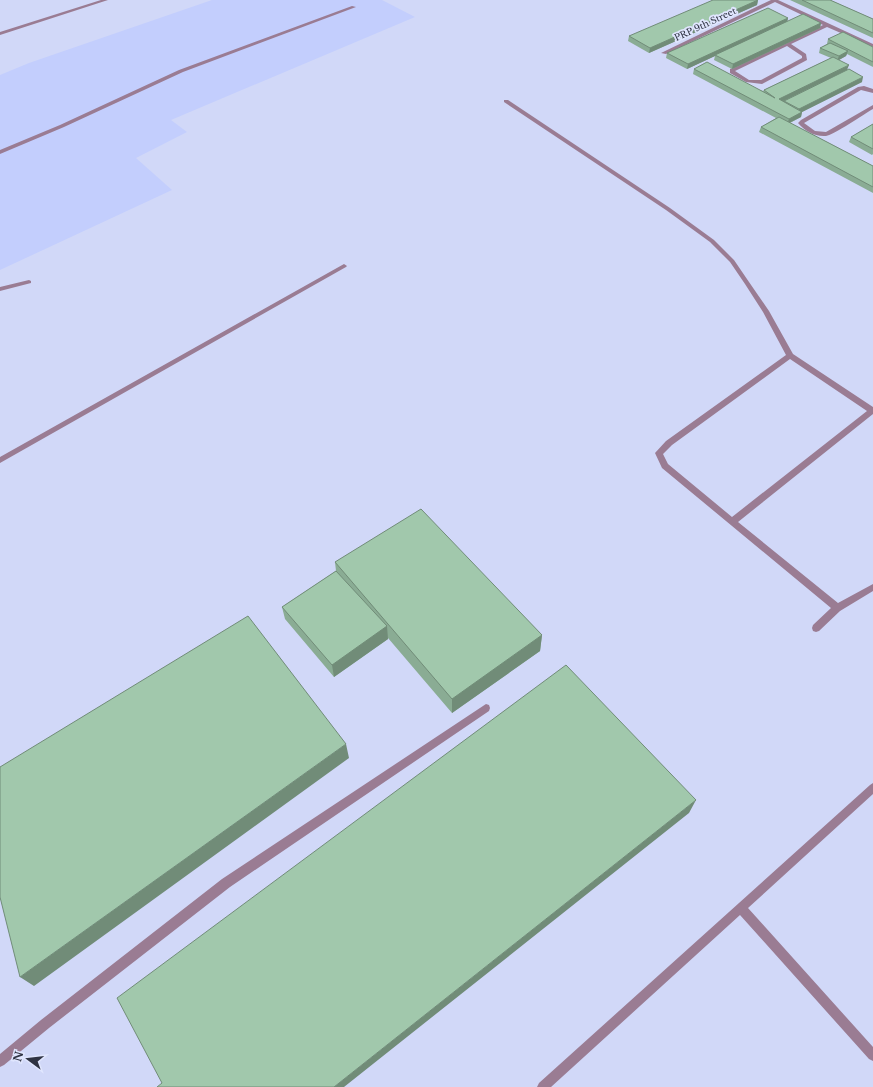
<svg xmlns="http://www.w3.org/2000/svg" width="873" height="1087" font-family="'Libre Baskerville',serif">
<rect width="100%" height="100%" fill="#d1d8f8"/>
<path fill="#c3cefd" d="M212,0H382L415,17L171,120L187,132L136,158L172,190L0,270V75L29,63Z"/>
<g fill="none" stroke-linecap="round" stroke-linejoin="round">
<path fill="#9a7c93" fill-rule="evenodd" d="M352,6L356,7L183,72L64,127L0,154V150L60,125L179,70Z
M344,264L347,266L346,267L0,463V457Z
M29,280L31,281V283L0,291V287Z
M486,704L489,705L490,708L489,711L230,887L49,1028L4,1065L0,1067V1054L41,1020L222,879Z"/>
<path fill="#9a7c93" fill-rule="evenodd" d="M101,0H108L0,35V32Z
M771,0H778L873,44V47L827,27L791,44L806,54L807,60L762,84L746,82L730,73V69L823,25L775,2L666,54L661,53ZM787,46L802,56V58L761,80H749L735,71Z
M864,86L873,89V93L861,90L804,123L815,131L826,132L873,105V109C864,114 834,135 826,136C815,137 805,131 798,123L801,120L858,87Z
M504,100H508L670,208L714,240L734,260L749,282L769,311L793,354L873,407V414L738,522L838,603L873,584V591L840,611L819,631L816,632L813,631L812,628L813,625L831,608L662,468L655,453L666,441L786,355L763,312L745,284L730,262L710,242L666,210L504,102ZM790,359L867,411L732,517L668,464L663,454L672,445Z
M873,783V794L748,908L873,1047V1061L869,1059L740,915L551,1087H537L539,1083L870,785Z"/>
</g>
<path fill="#8aac94" d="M758,0L757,5L649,53L628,41L629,36Z
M790,0H830L873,19V38Z
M788,18L787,22L821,23L820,28L732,69L714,60L715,56L687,69L666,58L667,53Z
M828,39L873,47V67L847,54L846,56L839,60L847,70L862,82L802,112L801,117L790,123L873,166V193L759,132L761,127L776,118L693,74L694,69L763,91L764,90L831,58L819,53L820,48L827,44Z
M873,124V154L872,155L849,142L851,137Z
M335,562L542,635L540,651L452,713L388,638V639L334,677L285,619L282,607L336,571Z"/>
<path fill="#718c78" d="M758,0L757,5L649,53L650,48Z
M788,18L787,23L715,55V56L687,69L688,64Z
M821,23L820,28L732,69L733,64Z
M848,51L846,56L837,61L839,56Z
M849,65L847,70L777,104L779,99Z
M863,77L862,82L798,114L799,109Z
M802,112L801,117L787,124L789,119Z
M387,626L388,639L334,677L332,665Z
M542,635L540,651L452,713V699Z
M346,744L349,758L34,986L20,977Z
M696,800L689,813L344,1087H334Z"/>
<path fill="#a1c8ac" stroke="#718c78" d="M713,0H758L650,48L629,36Z
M802,0H830L873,19V33Z
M768,8L788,18L688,64L667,53Z
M803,14L821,23L733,64L715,55Z
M843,32L873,47V62L828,39Z
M830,43L848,51L839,56L820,48Z
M833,57L849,65L779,99L802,112L789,119L694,69L707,62L775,98L764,90Z
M849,69L863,77L799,109L784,101Z
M779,117L873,166V187L761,127Z
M873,124V149L851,137Z
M421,509L542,635L452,699L335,562Z
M336,571L387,626L332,665L282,607Z
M248,616L346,744L20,977L0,897V767Z
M566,665L696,800L334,1087H157L162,1083L117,998Z"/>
<g text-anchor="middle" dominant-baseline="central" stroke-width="3.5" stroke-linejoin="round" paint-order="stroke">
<g font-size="9" fill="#2f3343" stroke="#e0e6fe">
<text transform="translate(705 24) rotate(-25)">PRP 9th Street</text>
</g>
</g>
<g transform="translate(28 1059) rotate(285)" stroke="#e0e6fe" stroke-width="3" paint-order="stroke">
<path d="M0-3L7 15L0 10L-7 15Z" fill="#2f3343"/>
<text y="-6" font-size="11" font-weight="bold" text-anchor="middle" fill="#2f3343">N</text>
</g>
</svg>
